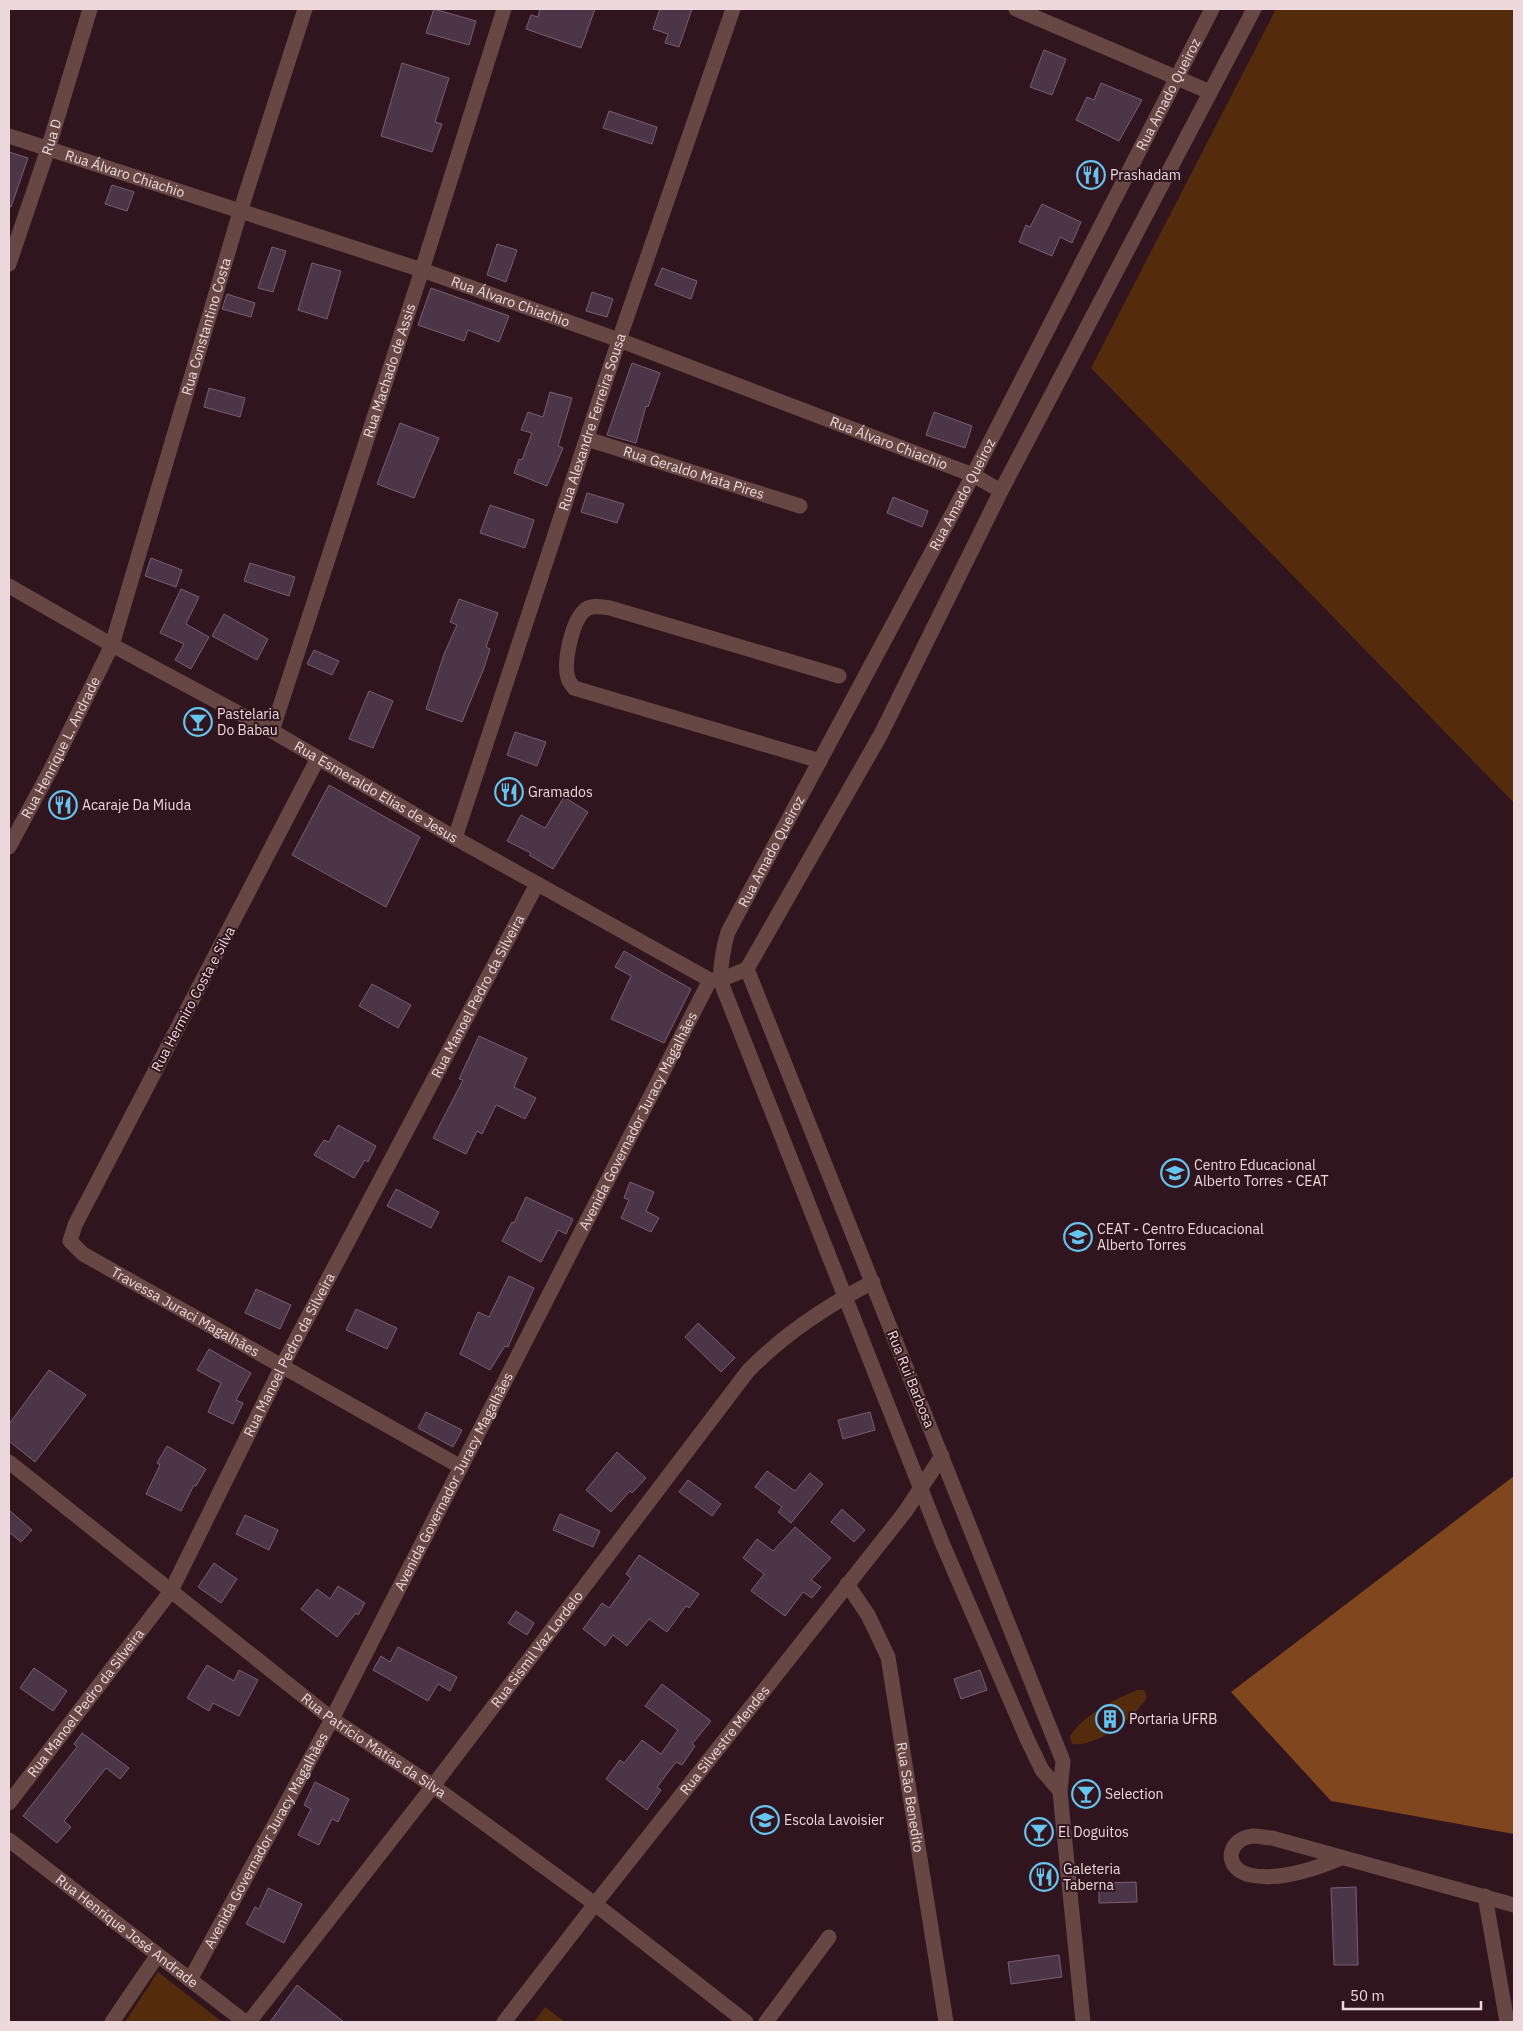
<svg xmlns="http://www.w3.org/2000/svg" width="1523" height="2031" font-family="'IBM Plex Sans',sans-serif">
<rect width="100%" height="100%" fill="#31151e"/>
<path fill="#542b0d" d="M1276,9H1514V803L1091,368Z
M1137,1690H1144L1147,1697C1136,1717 1096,1748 1072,1744L1070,1736C1084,1715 1113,1700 1137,1690Z
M158,1972L222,2022H125Z
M545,2007L565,2022H534Z"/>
<path fill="#80461d" d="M1514,1476V1834L1331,1801L1231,1692Z"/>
<path fill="#4d3548" stroke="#795e73" d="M434,9L476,21L469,45L426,33Z
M540,9H595L581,48L526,29L531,15L538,17Z
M660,9H692L679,47L665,43L668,34L653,29Z
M1044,50L1066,59L1052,95L1030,87Z
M402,63L449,78L435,122L442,124L432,152L381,136Z
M1101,83L1142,100L1119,141L1076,120L1087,97L1094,100Z
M609,111L657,127L652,144L603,128Z
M9,152L28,158L11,207H9Z
M112,185L134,192L127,211L105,204Z
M1042,204L1081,222L1072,243L1060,237L1052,256L1019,242L1026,225L1030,227Z
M497,244L517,250L506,282L487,275Z
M272,247L286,251L273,292L258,288Z
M312,263L341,271L327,319L298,310Z
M662,268L697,281L691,299L655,285Z
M431,288L509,316L499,342L468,330L464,341L418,325Z
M592,292L613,299L607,317L586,311Z
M227,294L255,303L251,317L222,309Z
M632,363L660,373L648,407L646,406L636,443L607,435Z
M209,388L245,398L240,417L204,407Z
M550,392L572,398L558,446L563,448L547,486L514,473L519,459L522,460L532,433L521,430L528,412L543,417Z
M934,412L972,426L965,448L926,435Z
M400,423L439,438L414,498L377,484Z
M587,493L624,504L617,523L581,512Z
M893,497L928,511L922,527L887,513Z
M490,505L534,520L525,548L480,533Z
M151,558L182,570L176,587L145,576Z
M250,563L295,577L289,596L244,581Z
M181,589L199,597L186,624L209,637L191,669L175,660L184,644L160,633Z
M459,599L498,613L486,647L490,649L484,668L462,722L426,709L444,654L457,625L450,622Z
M224,614L268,639L257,660L212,636Z
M314,650L339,661L332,675L307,664Z
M369,691L393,701L373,748L349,739Z
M515,732L546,742L537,766L507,755Z
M329,785L420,837L386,907L292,855Z
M564,797L588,812L553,869L529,855L531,853L507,841L521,815L545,828Z
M624,951L691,989L664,1043L611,1019L631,976L615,967Z
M372,984L411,1005L398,1028L359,1006Z
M479,1036L527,1058L514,1087L536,1098L525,1119L496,1105L482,1134L477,1131L466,1154L433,1138L463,1080L459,1079Z
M338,1125L376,1146L368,1162L365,1160L354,1178L314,1155L324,1140L329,1142Z
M630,1182L654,1192L646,1211L659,1218L651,1232L621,1218L629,1200L624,1198Z
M396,1189L439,1212L431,1228L387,1206Z
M526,1197L573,1219L566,1234L558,1230L541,1262L502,1241L512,1222L514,1223Z
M509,1276L534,1288L508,1347L505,1346L490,1370L460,1354L478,1312L489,1317Z
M256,1289L291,1305L280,1329L245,1313Z
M356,1309L397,1328L387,1349L346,1330Z
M698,1323L735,1358L721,1372L685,1337Z
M209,1349L251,1373L236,1400L243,1403L233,1424L208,1412L221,1383L197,1370Z
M49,1370L86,1395L35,1462L9,1441V1424Z
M426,1412L462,1430L453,1447L418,1428Z
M870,1412L875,1430L843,1439L838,1420Z
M167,1446L206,1469L196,1486L194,1485L181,1511L146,1494L160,1465L157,1463Z
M617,1452L646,1478L632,1493L630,1491L611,1512L586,1490Z
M767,1471L795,1491L810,1473L823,1484L791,1523L778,1512L782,1507L755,1487Z
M688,1480L721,1504L712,1516L679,1492Z
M842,1509L865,1530L854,1542L831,1522Z
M9,1510L32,1530L21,1542L9,1532Z
M560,1514L600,1531L593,1547L553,1530Z
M245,1515L278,1530L269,1550L236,1534Z
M795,1527L831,1558L811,1580L821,1587L812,1598L803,1592L785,1616L751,1591L764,1574L743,1558L757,1539L773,1551Z
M639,1555L699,1594L689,1608L686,1606L667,1632L649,1619L627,1646L613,1635L605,1646L583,1629L602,1603L609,1608L631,1578L626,1574Z
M214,1563L237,1579L221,1603L198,1587Z
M338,1586L365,1603L358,1615L356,1613L337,1637L301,1609L317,1589L330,1599Z
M516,1611L534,1623L527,1635L508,1623Z
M398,1647L457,1677L450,1691L438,1684L428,1701L373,1670L381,1656L390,1662Z
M207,1665L234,1681L239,1670L258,1680L239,1716L213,1703L209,1711L187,1698Z
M34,1668L67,1691L53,1711L20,1688Z
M980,1670L987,1690L961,1699L954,1679Z
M662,1684L711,1721L692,1744L695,1746L682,1765L676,1762L657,1787L661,1790L647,1810L606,1779L620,1760L624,1763L642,1740L661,1754L678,1730L645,1706Z
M1103,1710L1118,1712L1116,1728L1101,1726Z
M82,1733L129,1768L120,1779L106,1768L64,1821L71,1827L57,1843L23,1816L77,1747L74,1744Z
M315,1782L349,1799L338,1822L332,1819L319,1845L298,1835L311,1809L304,1805Z
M1136,1882L1137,1902L1099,1903V1883Z
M1356,1887L1358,1965H1334L1331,1888Z
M268,1888L302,1904L284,1943L246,1924L255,1907L259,1909Z
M1059,1955L1062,1977L1011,1984L1008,1962Z
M297,1985L344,2022H270Z"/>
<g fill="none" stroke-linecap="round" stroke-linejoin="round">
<g stroke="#664743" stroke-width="15">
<path d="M1016,9L1210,92"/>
<path id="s1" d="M9,136L422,270L619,340L973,475L1001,491"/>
<path id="s2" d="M9,264L48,149L90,9"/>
<path id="s3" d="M587,439L800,506"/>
<path id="s4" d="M9,586L112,645L272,731L455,838L710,980H720L747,969"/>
<path id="s5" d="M272,731L422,270L504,9"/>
<path id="s6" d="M318,758L75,1225L70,1241L83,1254L461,1467"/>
<path d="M820,761L574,688C572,685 569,682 568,678C563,663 572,622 584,611C590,604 602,607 610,608L839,676"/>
<path id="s7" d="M455,838L619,340L733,9"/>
<path id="s8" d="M9,847L50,771L112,645L240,212L305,9"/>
<path id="s9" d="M9,1462L332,1719L433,1786L595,1904L746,2022"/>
<path id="s10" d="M847,1584L868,1615L888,1657L946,2022"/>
<path id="s11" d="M9,1803L171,1591L282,1366L537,884"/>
<path id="s12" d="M9,1840L245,2022"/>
<path d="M1341,1858C1315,1869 1278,1881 1250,1875C1223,1869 1226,1839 1253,1836C1259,1836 1266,1838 1272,1838L1514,1905"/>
<path d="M1485,1896L1507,2022"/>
<path id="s13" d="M190,1980L332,1719L710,980"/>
<path d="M112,2022L157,1956"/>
<path id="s14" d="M504,2022L595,1904L905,1512L942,1456"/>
<path d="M766,2022L829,1937"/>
</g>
<g stroke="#664743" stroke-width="15">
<path id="s15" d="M1060,1791L1042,1770L1028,1741L943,1545L720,980C721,963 723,948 728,932L973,475L1212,9"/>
<path id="s16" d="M249,2022L433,1786L748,1371C785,1333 826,1306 873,1282"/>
<path d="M1083,2022L1063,1823L1060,1791L1063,1761L747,969L881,734L1001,491L1254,9"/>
</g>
</g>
<defs>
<symbol id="restaurant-ring" viewBox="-11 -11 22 22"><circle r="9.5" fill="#31151e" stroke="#66c4ef" stroke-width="1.5"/><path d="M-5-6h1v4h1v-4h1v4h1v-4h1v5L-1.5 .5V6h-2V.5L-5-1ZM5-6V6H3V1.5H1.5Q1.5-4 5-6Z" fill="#66c4ef"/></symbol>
<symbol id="bar-ring" viewBox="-11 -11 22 22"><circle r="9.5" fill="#31151e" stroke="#66c4ef" stroke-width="1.5"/><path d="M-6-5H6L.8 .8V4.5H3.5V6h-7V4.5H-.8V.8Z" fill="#66c4ef"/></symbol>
<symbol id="school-ring" viewBox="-11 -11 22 22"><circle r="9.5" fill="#31151e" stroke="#66c4ef" stroke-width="1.5"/><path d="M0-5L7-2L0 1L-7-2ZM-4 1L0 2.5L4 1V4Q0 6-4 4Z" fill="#66c4ef"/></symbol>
<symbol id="building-ring" viewBox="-11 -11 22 22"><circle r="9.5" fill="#31151e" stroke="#66c4ef" stroke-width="1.5"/><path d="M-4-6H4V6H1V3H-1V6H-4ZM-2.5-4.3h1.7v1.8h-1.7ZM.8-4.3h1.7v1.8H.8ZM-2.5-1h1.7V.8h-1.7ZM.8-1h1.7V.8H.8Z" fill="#66c4ef"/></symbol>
</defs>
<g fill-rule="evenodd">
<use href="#restaurant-ring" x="1075" y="159" width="32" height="32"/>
<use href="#bar-ring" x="182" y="706" width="32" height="32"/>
<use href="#restaurant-ring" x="493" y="776" width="32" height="32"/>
<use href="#restaurant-ring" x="47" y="789" width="32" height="32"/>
<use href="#school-ring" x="1159" y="1157" width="32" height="32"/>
<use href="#school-ring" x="1062" y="1221" width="32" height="32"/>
<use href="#building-ring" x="1094" y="1703" width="32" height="32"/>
<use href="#bar-ring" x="1070" y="1778" width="32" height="32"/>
<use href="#school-ring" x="749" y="1804" width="32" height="32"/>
<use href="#bar-ring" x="1023" y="1816" width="32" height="32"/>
<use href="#restaurant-ring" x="1028" y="1861" width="32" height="32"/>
</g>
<g text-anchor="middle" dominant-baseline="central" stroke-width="4" stroke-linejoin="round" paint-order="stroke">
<g font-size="14" fill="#edd8dd" stroke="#31151e">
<text stroke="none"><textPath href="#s15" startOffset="1876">Rua Amado Queiroz</textPath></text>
<text stroke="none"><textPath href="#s2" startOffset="134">Rua D</textPath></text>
<text stroke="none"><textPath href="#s1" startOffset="122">Rua Álvaro Chiachio</textPath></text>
<text stroke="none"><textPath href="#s1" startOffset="528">Rua Álvaro Chiachio</textPath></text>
<text stroke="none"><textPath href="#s8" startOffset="559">Rua Constantino Costa</textPath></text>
<text stroke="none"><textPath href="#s5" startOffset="379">Rua Machado de Assis</textPath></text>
<text stroke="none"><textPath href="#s7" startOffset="438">Rua Alexandre Ferreira Sousa</textPath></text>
<text stroke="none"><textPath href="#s1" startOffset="932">Rua Álvaro Chiachio</textPath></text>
<text stroke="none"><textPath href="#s3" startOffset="112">Rua Geraldo Mata Pires</textPath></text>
<text stroke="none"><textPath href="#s15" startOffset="1426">Rua Amado Queiroz</textPath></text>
<text stroke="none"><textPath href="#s8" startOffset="112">Rua Henrique L. Andrade</textPath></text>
<text stroke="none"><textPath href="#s4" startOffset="421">Rua Esmeraldo Elias de Jesus</textPath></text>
<text stroke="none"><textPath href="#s15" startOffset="1021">Rua Amado Queiroz</textPath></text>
<text stroke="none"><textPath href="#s11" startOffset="936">Rua Manoel Pedro da Silveira</textPath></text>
<text transform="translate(193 999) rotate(-62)">Rua Hermiro Costa e Silva</text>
<text stroke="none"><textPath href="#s13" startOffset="969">Avenida Governador Juracy Magalhães</textPath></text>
<text stroke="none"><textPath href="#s6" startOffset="679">Travessa Juraci Magalhães</textPath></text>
<text stroke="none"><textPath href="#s11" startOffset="531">Rua Manoel Pedro da Silveira</textPath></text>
<text transform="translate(911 1379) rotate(68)">Rua Rui Barbosa</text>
<text stroke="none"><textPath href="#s13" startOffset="564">Avenida Governador Juracy Magalhães</textPath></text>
<text stroke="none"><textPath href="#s16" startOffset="471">Rua Sismil Vaz Lordelo</textPath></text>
<text stroke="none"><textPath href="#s11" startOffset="126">Rua Manoel Pedro da Silveira</textPath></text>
<text stroke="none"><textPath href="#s14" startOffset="358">Rua Silvestre Mendes</textPath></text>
<text stroke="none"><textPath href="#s9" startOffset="462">Rua Patrício Matias da Silva</textPath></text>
<text stroke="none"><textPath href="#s10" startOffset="226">Rua São Benedito</textPath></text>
<text stroke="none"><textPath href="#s13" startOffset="159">Avenida Governador Juracy Magalhães</textPath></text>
<text stroke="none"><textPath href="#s12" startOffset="149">Rua Henrique José Andrade</textPath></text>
</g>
<g font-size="14" fill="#edd8dd" stroke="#31151e" text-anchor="start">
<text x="1110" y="175">Prashadam</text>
<text x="217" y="714">Pastelaria<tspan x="217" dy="16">Do Babau</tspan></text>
<text x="528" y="792">Gramados</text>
<text x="82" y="805">Acaraje Da Miuda</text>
<text x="1194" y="1165">Centro Educacional<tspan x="1194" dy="16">Alberto Torres - CEAT</tspan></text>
<text x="1097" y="1229">CEAT - Centro Educacional<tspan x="1097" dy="16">Alberto Torres</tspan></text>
<text x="1129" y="1719">Portaria UFRB</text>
<text x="1105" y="1794">Selection</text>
<text x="784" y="1820">Escola Lavoisier</text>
<text x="1058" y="1832">El Doguitos</text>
<text x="1063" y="1869">Galeteria<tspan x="1063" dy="16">Taberna</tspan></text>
</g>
</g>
<rect width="1523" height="2031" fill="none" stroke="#edd8dd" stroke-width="20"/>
<path d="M1343 2001v8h138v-8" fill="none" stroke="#edd8dd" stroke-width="2.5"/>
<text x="1350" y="2001" font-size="15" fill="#edd8dd" stroke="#31151e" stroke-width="4" paint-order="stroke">50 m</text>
</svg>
